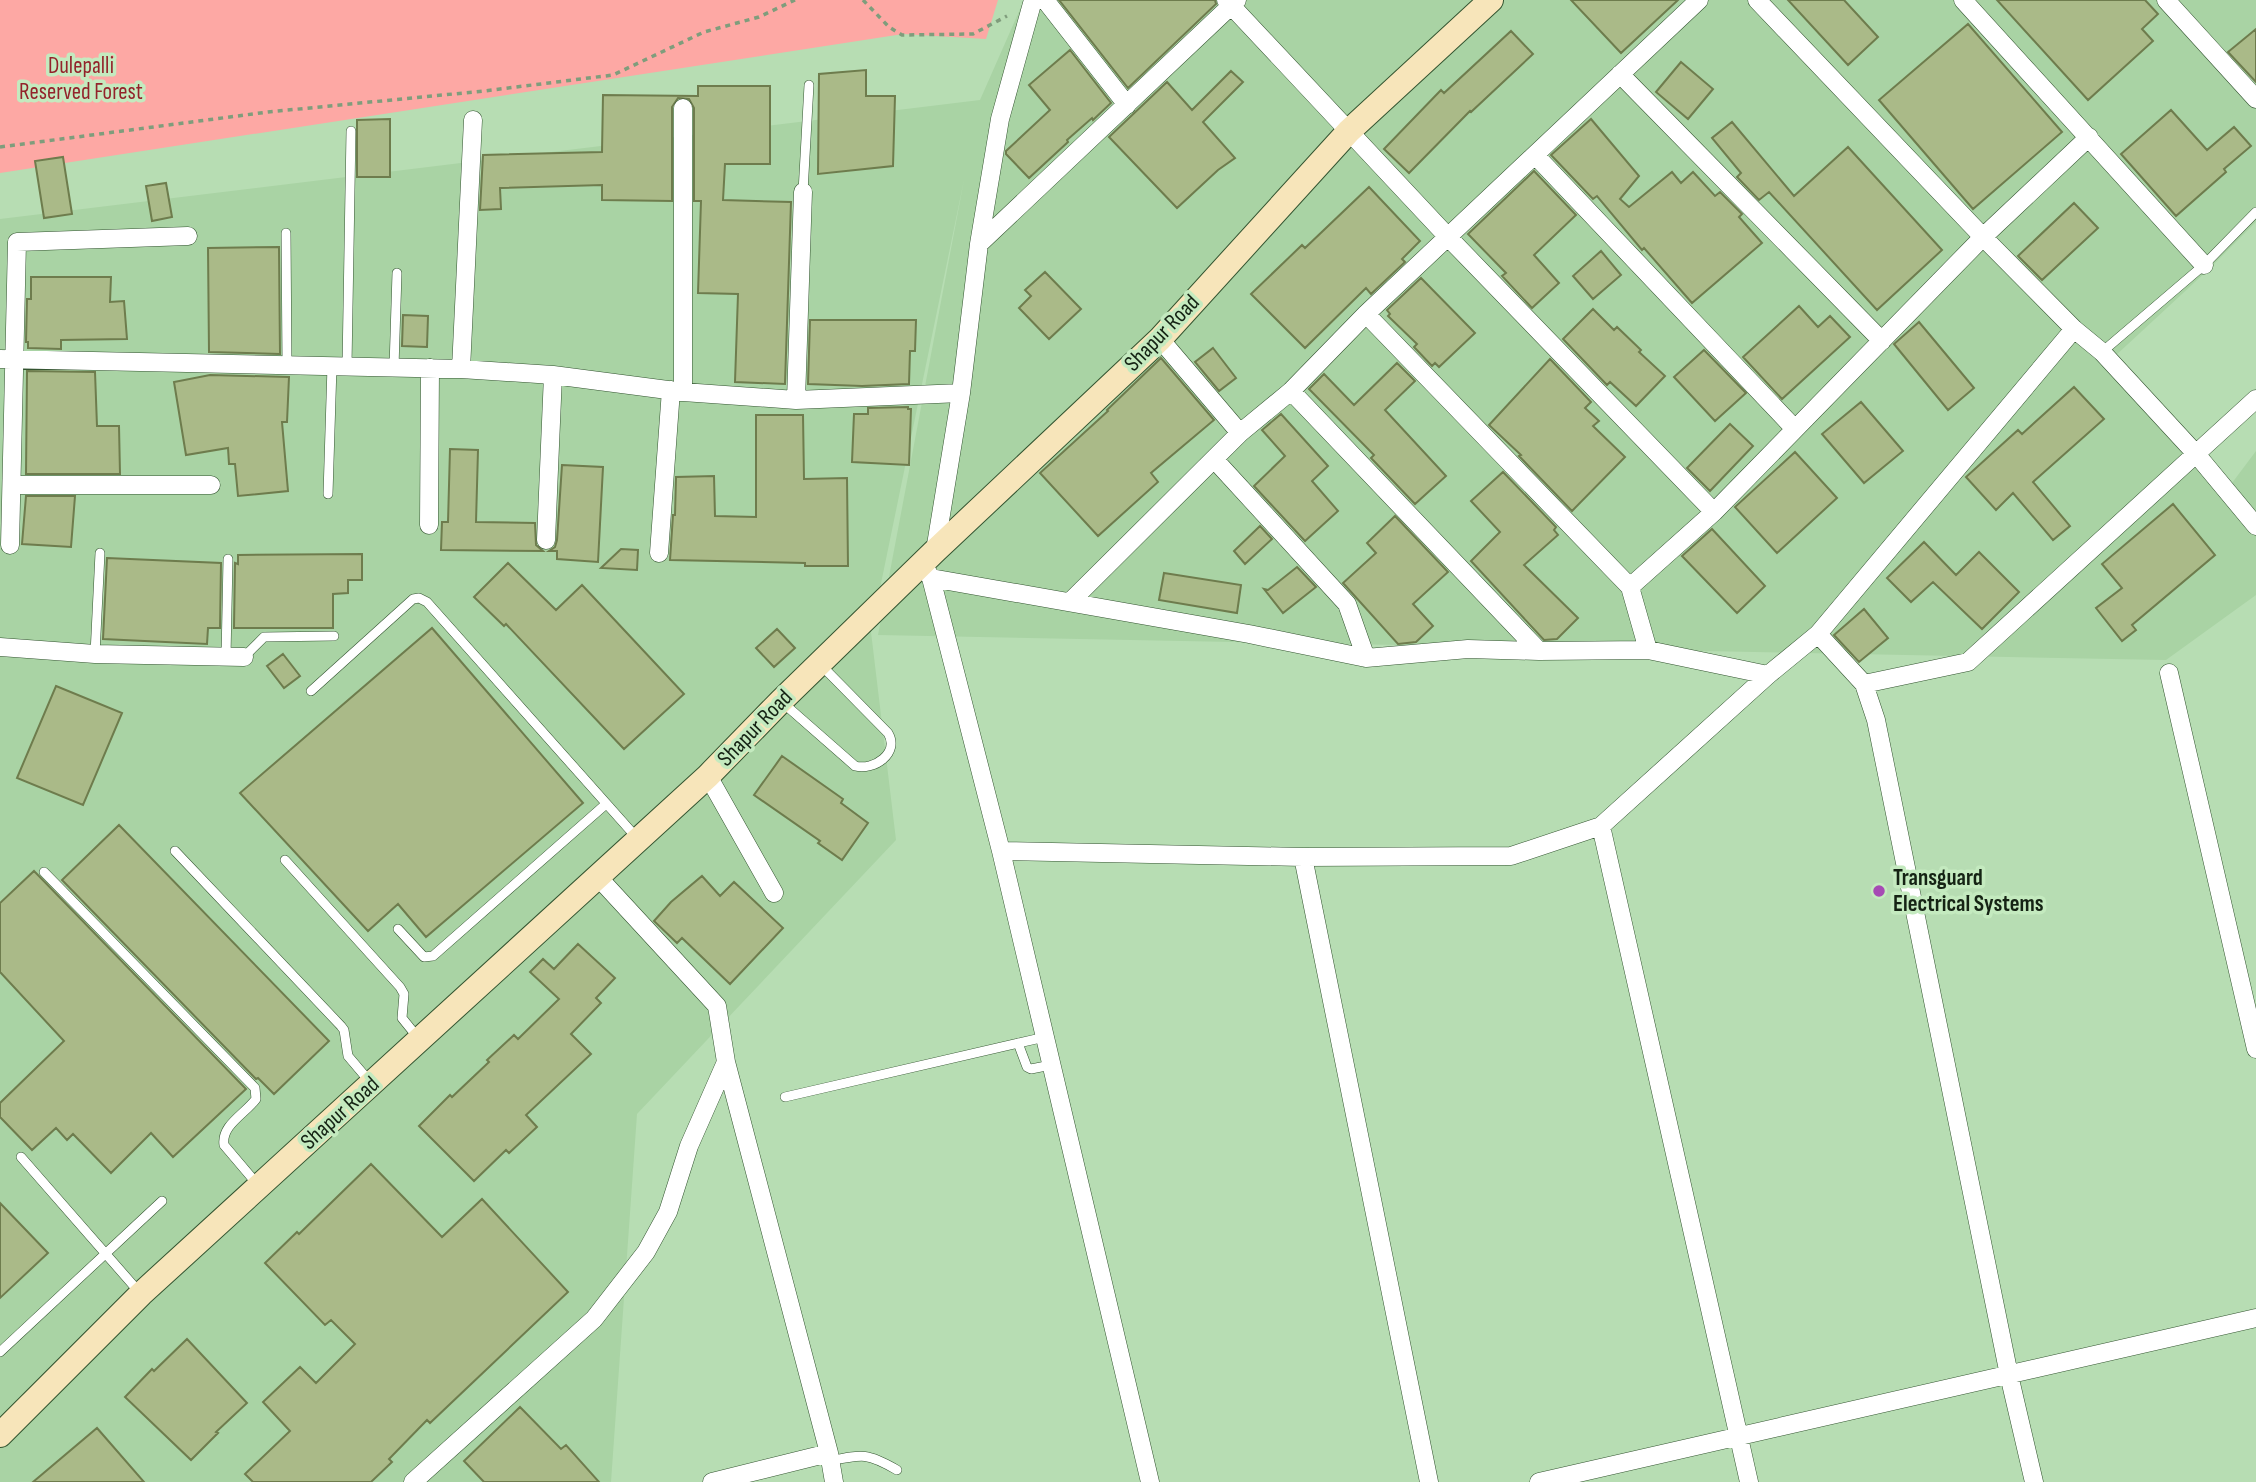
<svg xmlns="http://www.w3.org/2000/svg" width="2256" height="1482" font-family="'Sofia Sans Condensed',sans-serif">
<rect width="100%" height="100%" fill="#b7ddb3"/>
<path fill="#a9d3a4" d="M1024,0H2256V222L2209,269L2114,357L2232,483L2256,451V595L2166,660L878,635L964,180L871,632L896,840L637,1114L611,1482H0V219L980,100Z"/>
<path fill="#fda8a4" d="M0,0H998L986,39L903,34L0,173Z"/>
<path fill="#aaba88" stroke="#6e7c4d" stroke-width="2" d="M1059,0H1215L1216,4L1128,88Z
M1571,0H1678L1621,53Z
M1788,0H1844L1878,37L1848,65Z
M1997,0H2145L2158,14L2142,29L2153,41L2088,100Z
M1968,24L2062,132L1973,209L1879,100Z
M2256,29V82L2228,52Z
M1511,31L1533,54L1471,112L1470,111L1409,173L1384,149L1441,90L1444,93Z
M1070,50L1111,103L1093,120L1092,118L1067,140L1068,142L1029,178L1006,154V151L1050,110L1029,85Z
M1681,62L1713,89L1688,119L1656,92Z
M866,70V96H895L893,166L818,174L819,74Z
M1231,71L1243,82L1203,122L1235,158L1218,170L1177,208L1109,137L1167,82L1192,110Z
M698,86H770V164H725L723,200L791,202L785,384L735,382L738,294L698,293L701,201H694V108L689,99L678,98L672,107V201L602,200V185L500,188L501,209L480,210L483,155L602,152L603,95L698,96Z
M2171,110L2207,150L2234,127L2251,146L2224,169L2226,172L2176,216L2121,154Z
M390,119V177H357V120Z
M1591,119L1639,176L1620,199L1629,207L1672,172L1681,183L1693,172L1715,196L1720,192L1742,214L1739,217L1762,243L1692,303L1644,248L1642,250L1597,196L1593,199L1551,155Z
M1732,122L1794,196L1848,147L1942,250L1877,310L1769,192L1759,200L1737,177L1741,173L1712,138Z
M63,157L72,214L44,218L35,161Z
M1534,171L1576,215L1534,255L1559,283L1532,308L1502,276L1506,273L1468,234Z
M166,183L172,217L152,221L146,186Z
M1369,187L1420,241L1402,259L1405,262L1371,294L1366,288L1305,348L1251,294L1302,245L1305,248Z
M2074,203L2098,228L2042,280L2018,256Z
M279,247L280,354L209,352L208,248Z
M1601,251L1621,275L1593,299L1573,276Z
M1045,272L1081,309L1049,339L1019,308L1031,296L1025,290Z
M31,277H111L110,302L124,301L127,339L61,340V349L28,348V342H26L27,299H31Z
M1421,278L1475,333L1439,367L1435,363L1432,366L1414,347L1417,344L1388,316L1390,314L1387,310Z
M1799,306L1818,327L1830,316L1850,337L1782,399L1743,357Z
M1593,309L1614,330L1617,327L1641,350L1639,352L1665,376L1636,406L1610,382L1607,385L1563,339Z
M403,315L428,316L427,347L402,346Z
M810,320H916L915,351H910L909,384L862,386L808,384Z
M1919,322L1974,388L1948,410L1894,344Z
M1213,348L1236,378L1219,391L1195,362Z
M1704,350L1746,393L1715,421L1674,377Z
M1161,358L1214,420L1151,473L1158,482L1098,536L1040,473L1108,411L1107,410Z
M1550,359L1591,402L1585,408L1599,421L1593,426L1625,457L1572,511L1519,456L1521,455L1489,425Z
M1397,363L1415,381L1385,410L1446,476L1415,504L1371,458L1374,455L1309,389L1324,374L1354,405Z
M27,371L95,372L97,426H119L120,474H26Z
M210,375L289,377L287,422H282L288,491L238,496L235,464H229L228,448L186,455L174,382Z
M2074,387L2104,419L2033,482L2070,526L2053,540L2013,493L1996,510L1966,477L2018,430L2022,434Z
M1861,402L1903,451L1864,483L1822,434Z
M908,407V409H911L909,465L852,462L854,414H868V408Z
M1281,414L1328,466L1312,481L1338,511L1305,541L1254,486L1285,456L1262,430Z
M756,415H803L804,479L847,478L848,566H805V563L670,560L673,515H675L676,477L714,476L715,516L756,517Z
M1730,424L1753,446L1710,491L1687,468Z
M450,449L478,450L476,522L535,523L536,545L543,551L441,550L442,522H448Z
M1795,452L1837,498L1777,553L1735,507Z
M562,465L603,467L598,562L557,559V551H549L555,547L557,540Z
M1503,472L1556,527L1554,530L1558,535L1524,565L1578,618L1557,639L1544,640L1471,561L1500,532L1471,501Z
M26,496H75L71,547L22,544Z
M2173,504L2215,555L2132,625L2136,630L2122,641L2096,608L2122,588L2102,564Z
M1395,516L1448,572L1413,604L1433,626L1416,642L1398,644L1343,583L1376,553L1367,543Z
M1260,526L1272,539L1245,564L1234,551Z
M1712,529L1765,586L1737,613L1682,556Z
M1924,542L1956,575L1979,552L2019,592L1982,629L1933,582L1911,602L1887,578Z
M621,549L638,550L637,570L601,568Z
M362,554V580H348V593L333,594V628H234L235,563L238,564V555Z
M107,558L221,563L220,628H208L207,644L103,639Z
M508,563L556,610L582,585L684,694L624,749L506,624L504,626L474,597Z
M1297,567L1316,587L1283,613L1264,589L1268,590Z
M1164,573L1241,585L1237,613L1159,600Z
M1864,609L1888,638L1859,662L1834,635Z
M432,628L583,803L426,937L398,904L368,931L240,793Z
M777,629L795,648L774,667L756,648Z
M283,654L300,676L284,688L267,666Z
M56,686L122,713L83,805L17,778Z
M782,756L843,799L841,803L868,823L842,860L818,843L820,841L754,795Z
M119,825L329,1041L274,1094L258,1078L256,1079L62,880Z
M34,871L246,1089L173,1157L151,1133L111,1173L73,1134L67,1140L56,1128L32,1150L0,1117V1103L64,1041L0,972V903Z
M702,876L720,896L734,882L783,928L730,984L682,938L677,943L654,921L671,902Z
M578,944L615,978L596,998L601,1003L571,1034L591,1054L526,1115L537,1127L509,1153L506,1150L474,1181L419,1126L450,1095L452,1097L489,1062L487,1060L514,1035L518,1039L559,999L530,972L543,959L554,969Z
M371,1164L442,1237L482,1199L568,1292L430,1423L427,1420L389,1459L392,1462L371,1482H253L245,1474L290,1431L263,1402L300,1367L316,1383L355,1344L331,1320L325,1325L265,1263L297,1232L299,1234Z
M0,1203L48,1253L0,1298Z
M187,1339L247,1403L216,1432L218,1433L191,1460L125,1397L152,1369L154,1371Z
M520,1407L561,1449L566,1445L599,1482H484L464,1461Z
M97,1428L144,1482H33Z"/>
<g fill="none" stroke-linecap="round" stroke-linejoin="round">
<defs>
<path id="lane" d="M803,192L809,85
M286,233L287,365
M2102,352L2204,265L2256,212
M347,366L351,131
M394,367L397,273
M328,494L332,366
M95,654L100,553
M226,657L228,559
M244,657L264,637L334,636
M311,691L413,599L419,598L427,602L637,838
M782,702L855,766C874,771 900,753 888,733L820,664
M175,851L341,1026L344,1030L348,1056L370,1082
M285,860L400,987L404,994L402,1018L419,1039
M44,872L255,1088L256,1099C245,1114 221,1125 224,1145L258,1185
M398,929L424,957L433,956L606,804
M1018,1043L1027,1067L1031,1069L1051,1065
M785,1097L1045,1037
M21,1157L140,1293
M0,1352L162,1201
M830,1461C863,1454 868,1453 897,1470"/>
<path id="street" d="M1045,0L1127,105
M1226,0L1448,237L1714,512
M1757,0L1983,237L2074,329L2102,352L2197,455L2256,526
M1963,0L2204,265
M2166,0L2256,99
M1620,74L1882,341
M683,108V392
M1535,155L1795,429
M979,244L1237,0
M1366,314L1630,587
M1160,339L1240,433
M0,359L461,369L553,375L683,392L796,400L961,393
M461,369L473,120
M1291,391L1539,651
M796,400L803,192
M1214,459L1347,604L1366,658L1468,649L1539,651L1648,650L1768,675
M13,485H211
M429,525L430,368
M546,540L553,375
M10,545L17,242L188,236
M935,551L961,393L979,244L1000,119L1033,0
M659,553L671,390
M922,563L931,578L1001,851L1150,1482
M931,578L1249,634L1366,658
M1070,602L1240,433L1291,391L1366,314L1699,0
M1818,634L1864,684L1876,720L2009,1375L2034,1482
M0,647L95,654L244,657
M1648,650L1630,587L1714,512L1983,237L2089,137
M2169,673L2256,1049
M1864,684L1968,662L2256,399
M708,776L774,893
M1601,826L1749,1482
M1001,851L1303,857L1511,856L1601,826L1768,675L1818,634L2074,329
M1303,857L1429,1482
M598,877L717,1006L726,1062L829,1453L834,1482
M413,1482L594,1319L646,1252L668,1212L689,1146L726,1062
M712,1482L829,1453
M1539,1482L2256,1318"/>
<path id="secondary" d="M0,1435L141,1294L708,776L781,701L935,551L1160,339L1349,131L1491,0"/>
</defs>
<use href="#lane" stroke="#335430" stroke-width="10"/>
<use href="#street" stroke="#335430" stroke-width="19"/>
<use href="#secondary" stroke="#335430" stroke-width="26"/>
<path stroke="#7f9d7c" stroke-width="3.5" stroke-dasharray="5 5" stroke-linecap="butt" d="M863,0L889,27L902,35L973,34L1007,16
M0,147L268,112L484,91L613,75L704,32L759,17L795,0"/>
<use href="#lane" stroke="#fff" stroke-width="9"/>
<use href="#street" stroke="#fff" stroke-width="18"/>
<use href="#secondary" stroke="#f7e5ba" stroke-width="24"/>
</g>
<circle fill="#a64ab4" stroke="#c4eabf" stroke-width="2.5" cx="1879" cy="891" r="7"/>
<g text-anchor="middle" dominant-baseline="central" stroke-width="7" stroke-linejoin="round" paint-order="stroke">
<g font-size="23" fill="#93232b" stroke="#c4eabf">
<text x="81" y="66">Dulepalli<tspan x="81" dy="26">Reserved Forest</tspan></text>
</g>
<g font-size="23" fill="#152314" stroke="#c4eabf">
<text transform="translate(1162 333) rotate(-46)">Shapur Road</text>
<text transform="translate(755 728) rotate(-46)">Shapur Road</text>
<text transform="translate(340 1113) rotate(-42)">Shapur Road</text>
</g>
<g font-size="23" font-weight="bold" fill="#152314" stroke="#c4eabf" text-anchor="start">
<text x="1893" y="878">Transguard<tspan x="1893" dy="26">Electrical Systems</tspan></text>
</g>
</g>
</svg>
